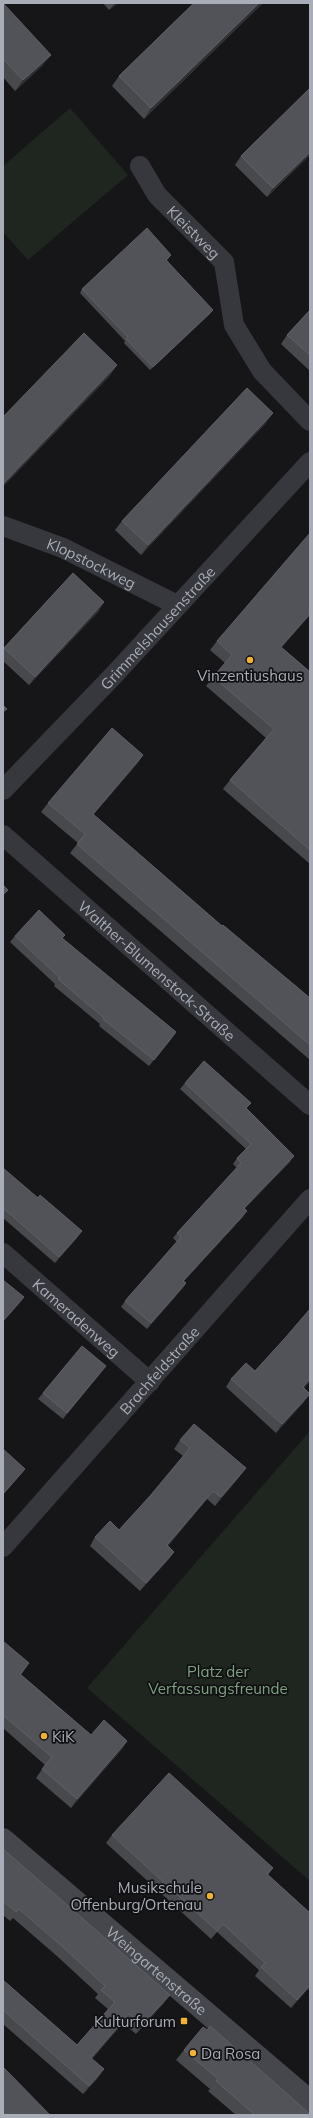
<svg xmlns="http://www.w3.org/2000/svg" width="313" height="2118" font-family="Mulish,sans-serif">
<rect width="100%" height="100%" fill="#161618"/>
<path fill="#1e261f" d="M70,108L128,175L28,260L3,232V166Z
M310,1431V1881L87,1688Z"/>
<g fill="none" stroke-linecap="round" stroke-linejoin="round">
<g stroke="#37383d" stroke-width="20">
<path id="s1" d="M140,166L157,195L224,262L234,325L262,371L310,421"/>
<path id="s2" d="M3,526L63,548L177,605"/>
<path id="s3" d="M3,790L112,677L310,462"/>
<path id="s4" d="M3,835L310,1105"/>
<path id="s5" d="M3,1253L150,1382"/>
<path id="s6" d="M3,1547L310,1199"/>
</g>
<path stroke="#45474d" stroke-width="22" id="s7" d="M3,1839L310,2101"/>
</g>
<path fill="#47494d" d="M3,3L43,65L15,91L3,77Z
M103,3H118L109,10Z
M194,3H263L144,119L112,86L119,76Z
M310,88V155L267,197L235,165L241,156Z
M169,258L166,261L210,314L150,370L124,343L125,341L80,293L82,289Z
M310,310V371L281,344L287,335Z
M266,423L141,555L115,530L122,521Z
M73,573L99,611L29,685L3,661V649Z
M217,641L282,648L310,672V864L223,789L230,780L266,738L206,686L213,677L225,663L210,650Z
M143,755L137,764L93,815L222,926L310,998V1060L70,853L78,843L41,812L48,803Z
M15,936L62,938L172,1038L149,1066L99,1026L100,1024L54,986L55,984L10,942Z
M185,1083L247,1109L290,1162L245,1208L243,1217L184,1281L186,1283L182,1289L147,1329L121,1307L125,1301L177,1242L173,1238L177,1233L237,1168L233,1164L237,1158L246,1149L180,1089Z
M3,1168L77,1238L55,1263L3,1218Z
M310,1309V1381L304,1388V1402L276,1433L226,1387L231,1379L255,1371L286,1337Z
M106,1366L101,1372L63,1419L38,1399L43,1393Z
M180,1440L240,1476L215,1506L207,1499L168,1546L174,1552L168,1560L140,1591L90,1546L95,1537L119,1530L150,1496L183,1456L174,1449Z
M3,1644L29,1663L21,1675L91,1735L127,1741L122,1749L71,1808L36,1778L45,1765L3,1728Z
M112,1835L273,1868L268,1875L310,1913V1991L308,1989L291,2008L255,1976L259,1970L217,1932L211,1939L106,1843Z
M3,1849L164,2003L136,2034L123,2023L92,2059L98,2078L83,2094L3,2024V1980L77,2045L108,2009L95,1998L98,1994L58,1957L13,1918L10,1921L3,1915Z
M184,2050L310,2115H236L208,2091L210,2089L176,2060Z"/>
<path fill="#2f3033" d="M115,3H118L109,10L114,4Z
M259,3H263L144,119L151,108Z
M51,55L43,65L15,91L23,80Z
M310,152V155L267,197L273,188Z
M213,310L210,314L150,370L153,367Z
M117,365L110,376L3,487V484Z
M273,413L266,423L141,555L148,545Z
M104,602L99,611L29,685L35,677Z
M310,614V615L274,656L281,647Z
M143,755L137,764L86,823L93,814Z
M176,1032L172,1038L149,1066L154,1060Z
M294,1156L290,1162L240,1214L244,1208Z
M247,1211L243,1217L179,1286L183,1281Z
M82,1231L77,1238L55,1263L59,1257Z
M186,1283L182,1289L147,1329L151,1323Z
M24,1297L19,1304L3,1322V1321Z
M106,1366L101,1372L63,1419L67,1413Z
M310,1379V1381L297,1396L303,1387Z
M310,1394L304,1402L276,1433L282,1424Z
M246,1468L240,1476L215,1506L221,1497Z
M25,1469L22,1473L3,1495V1494Z
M213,1491L207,1499L161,1554L167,1545Z
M174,1552L168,1560L140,1591L146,1583Z
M127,1741L122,1749L71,1808L77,1799Z
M310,1985V1987L308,1989L291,2008L297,2000Z
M170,1995L164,2003L136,2034L142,2025Z
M129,2014L123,2023L85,2067L91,2058Z
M104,2069L98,2078L83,2094L89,2086Z"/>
<path fill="#525359" stroke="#5f6168" d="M3,3L51,55L23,80L3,59Z
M194,3H259L151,108L119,76Z
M310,88V152L273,188L241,156Z
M147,228L171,255L166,260L213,310L153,367L126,339L128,337L82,289Z
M310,310V355L287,335Z
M84,333L117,365L3,484V417Z
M247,388L273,413L148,545L122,521Z
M310,533V614L281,647L310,672V850L230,780L274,729L213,677L232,655L217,641Z
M73,573L104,602L35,677L4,648Z
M3,705L7,709L3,712Z
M112,728L143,755L93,814L222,926L223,925L310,998V1045L77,844L85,834L48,803Z
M3,885L8,890L3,895Z
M39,910L65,935L62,938L176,1032L154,1060L103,1019L104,1018L58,979L60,978L15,936Z
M204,1061L251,1103L246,1108L294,1156L244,1208L247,1211L183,1281L186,1283L151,1323L125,1301L181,1237L177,1233L241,1163L237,1158L251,1144L185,1083Z
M3,1168L38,1198L40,1195L82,1231L59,1257L3,1208Z
M3,1280L24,1297L3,1321Z
M310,1309V1379L303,1387L310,1394L282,1424L231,1379L246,1363L255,1371L286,1337Z
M82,1346L106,1366L67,1413L43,1393Z
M194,1424L246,1468L221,1497L213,1491L167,1545L174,1552L146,1583L95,1537L110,1521L119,1530L150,1496L190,1448L180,1440Z
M3,1449L25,1469L3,1494Z
M4,1642L29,1663L20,1674L91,1735L104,1720L127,1741L77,1799L42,1769L52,1757L4,1716L3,1717V1644Z
M169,1773L273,1868L267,1874L310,1913V1985L297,2000L261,1967L265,1963L223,1924L217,1931L112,1835Z
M3,1849L170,1995L142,2025L129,2014L91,2058L104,2069L89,2086L3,2010V1980L77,2045L115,2002L101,1990L105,1986L64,1948L19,1909L16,1912L3,1901Z
M210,2026L310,2114V2115H255L216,2081L218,2079L184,2050L203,2027L207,2030Z
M3,2067L50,2115H3Z"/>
<g fill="#f2b134" stroke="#111113" stroke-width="1.5">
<circle cx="250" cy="660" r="4"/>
<circle cx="44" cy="1736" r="4"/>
<circle cx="210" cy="1896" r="4"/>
<rect x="180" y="2017" width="8" height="8" rx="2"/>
<circle cx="193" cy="2053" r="4"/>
</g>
<g text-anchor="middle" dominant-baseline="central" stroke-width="3.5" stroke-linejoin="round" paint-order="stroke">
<g font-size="15" fill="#a8adb8" stroke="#111113">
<text stroke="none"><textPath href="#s1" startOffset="86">Kleistweg</textPath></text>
<text stroke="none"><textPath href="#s2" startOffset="96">Klopstockweg</textPath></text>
<text stroke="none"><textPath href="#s3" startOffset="224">Grimmelshausenstraße</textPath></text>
<text stroke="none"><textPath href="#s4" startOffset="205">Walther-Blumenstock-Straße</textPath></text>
<text stroke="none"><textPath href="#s5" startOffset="98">Kameradenweg</textPath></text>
<text stroke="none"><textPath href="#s6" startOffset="236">Brachfeldstraße</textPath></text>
<text stroke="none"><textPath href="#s7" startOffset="202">Weingartenstraße</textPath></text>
</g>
<g font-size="15" fill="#a8adb8" stroke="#111113" text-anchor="start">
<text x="250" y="675" text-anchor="middle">Vinzentiushaus</text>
<text x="52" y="1736">KiK</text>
<text x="202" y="1887" text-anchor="end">Musikschule<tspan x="202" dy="17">Offenburg/Ortenau</tspan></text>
<text x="176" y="2021" text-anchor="end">Kulturforum</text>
<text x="201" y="2053">Da Rosa</text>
</g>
<g font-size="15" fill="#7fa381" stroke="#111113">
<text x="218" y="1671">Platz der<tspan x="218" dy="17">Verfassungsfreunde</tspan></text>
</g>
</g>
<rect width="313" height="2118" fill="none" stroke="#a8adb8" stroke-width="8"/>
</svg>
